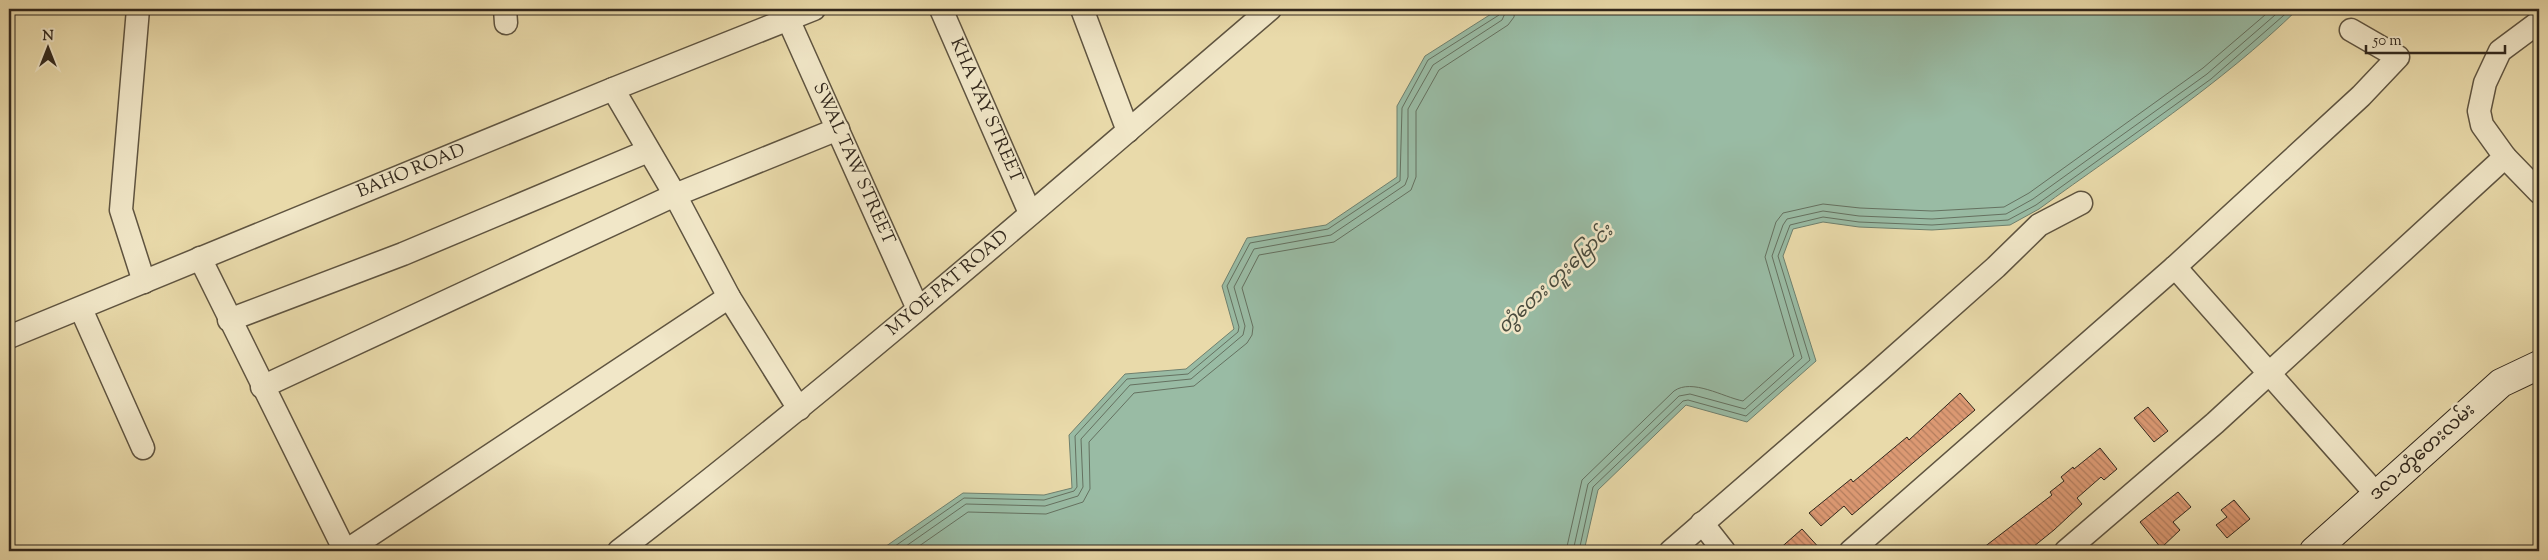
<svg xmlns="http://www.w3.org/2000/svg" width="2548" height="560" font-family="'Sorts Mill Goudy','Noto Sans Myanmar',serif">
<defs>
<pattern id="building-back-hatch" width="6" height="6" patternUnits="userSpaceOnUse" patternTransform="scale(1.25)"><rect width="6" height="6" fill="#dc9973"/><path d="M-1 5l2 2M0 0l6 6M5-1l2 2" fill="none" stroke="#b37d5e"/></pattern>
</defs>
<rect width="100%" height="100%" fill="#e9daaa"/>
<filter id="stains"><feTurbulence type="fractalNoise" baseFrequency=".004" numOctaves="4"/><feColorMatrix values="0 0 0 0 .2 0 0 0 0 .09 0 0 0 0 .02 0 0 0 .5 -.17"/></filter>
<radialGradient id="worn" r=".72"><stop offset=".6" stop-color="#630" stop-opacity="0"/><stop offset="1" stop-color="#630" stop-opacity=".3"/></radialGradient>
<path fill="#99bba4" stroke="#6f806e" d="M1499,9H2298C2220,85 2127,145 2039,209L2010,225L1932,230L1859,227L1823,222L1793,229L1783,256L1816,361L1747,422L1686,405L1598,490L1584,551H879L963,493L1044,495L1072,488L1069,435L1125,374L1186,369L1234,329L1222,286L1247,238L1326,225L1397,177V106L1425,56Z"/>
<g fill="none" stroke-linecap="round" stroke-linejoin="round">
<path stroke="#657160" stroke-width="1" d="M888,551L964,498L1044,500L1074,491L1077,487L1075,436L1127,379L1188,374L1238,332L1239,327L1227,286L1250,243L1328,229L1400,181L1402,108L1428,60L1499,15L1501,9
M899,551L966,504L1045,506L1078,496L1083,487L1081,439L1130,385L1191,379L1243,335L1245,326L1234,287L1254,249L1331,235L1405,185L1408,177V109L1433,65L1502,20L1507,9
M912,551L968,512L1046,514L1083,502L1090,489L1089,442L1134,393L1194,386L1247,343L1252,335L1253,327L1242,288L1259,255L1334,242L1411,190L1416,177V111L1439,70L1508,25L1514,17L1515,9
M1566,551L1582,480L1674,391C1692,378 1723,397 1743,401L1794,356L1765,257L1776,222L1783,213L1823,204L1860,208L1932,211L2004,207L2029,193L2203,68L2272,9
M1573,551L1588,484L1679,396L1690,394L1745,409L1802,358L1772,256L1783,225L1787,219L1823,211L1859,216L1932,219L2006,214L2033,199L2207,74L2282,9
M1579,551L1593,487L1683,401L1688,400L1746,416L1810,360L1778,256L1790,225L1823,217L1859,222L1932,225L2008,220L2036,205L2211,79L2291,9"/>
</g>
<path fill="url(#building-back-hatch)" stroke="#31271c" d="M1960,393L1975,410L1852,515L1844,506L1821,526L1809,513L1851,479L1853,482L1907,437L1909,440Z
M2148,407L2168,431L2154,442L2134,418Z
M2100,448L2117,469L2104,480L2101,477L2077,498L2082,504L2054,530L2028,551H1979L2052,495L2050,492L2064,481L2061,477L2073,467L2074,469Z
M2178,492L2191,507L2173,522L2180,530L2161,548L2140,522Z
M2234,500L2250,519L2227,538L2216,525L2227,517L2221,510Z
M1802,529L1822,551H1777Z"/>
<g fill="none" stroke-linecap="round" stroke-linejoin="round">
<defs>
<g id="street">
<path d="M138,9L121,210L144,282"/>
<path d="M505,9L506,23"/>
<path id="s1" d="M941,9L1030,213"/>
<path d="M1082,9L1128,131"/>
<path id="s2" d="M788,19L918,309"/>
<path d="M613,89L675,195L729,297L799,409"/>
<path d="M2505,157L2539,192"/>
<path d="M200,258L345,551"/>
<path d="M2175,267L2377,495"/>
<path d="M81,309L143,448"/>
<path d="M229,320L403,254L648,151"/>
<path id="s3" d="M9,337L613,89L814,9"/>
<path d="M262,387L675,195L838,129"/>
<path d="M1702,523L1724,551"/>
<path d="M346,551L729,297"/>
<path id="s4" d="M619,551C842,379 1055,193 1270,9"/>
<path d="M1671,551L1873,376L1996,267L2039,225L2081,203"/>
<path d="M1851,551L2175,267L2361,96L2398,57L2351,30"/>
<path d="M2066,551L2215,423L2505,157L2482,125L2479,111L2485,83L2500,51L2539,22"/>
</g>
<path id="secondary" d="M2314,551L2501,383L2539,365"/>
</defs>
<use href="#street" stroke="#5f5440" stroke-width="25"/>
<use href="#secondary" stroke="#31271c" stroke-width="30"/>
<use href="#street" stroke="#f1e7c8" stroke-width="22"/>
<use href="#secondary" stroke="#f1e7c8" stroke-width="28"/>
</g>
<g text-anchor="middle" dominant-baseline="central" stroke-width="5" stroke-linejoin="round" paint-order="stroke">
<g font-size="18" fill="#31271c" stroke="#f1e7c8">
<text stroke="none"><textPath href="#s1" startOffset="111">KHA YAY STREET</textPath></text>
<text stroke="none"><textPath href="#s2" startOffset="159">SWAL TAW STREET</textPath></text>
<text stroke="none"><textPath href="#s3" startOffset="435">BAHO ROAD</textPath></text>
<text stroke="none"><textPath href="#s4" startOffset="424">MYOE PAT ROAD</textPath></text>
<text transform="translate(2423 453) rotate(-42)">ဒလ-တွံတေးလမ်း</text>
</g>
<g font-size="19" font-style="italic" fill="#4b4c3e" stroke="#f1e7c8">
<text transform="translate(1556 280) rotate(-43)">တွံတေး တူးမြောင်း</text>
</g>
</g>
<rect width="2548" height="560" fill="none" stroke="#e9daaa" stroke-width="30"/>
<rect x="10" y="10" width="2528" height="540" fill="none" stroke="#31271c" stroke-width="2.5"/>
<rect x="15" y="15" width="2518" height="530" fill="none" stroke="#31271c"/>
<g transform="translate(48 48)" stroke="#f1e7c8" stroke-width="4" paint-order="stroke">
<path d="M0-4L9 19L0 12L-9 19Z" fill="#31271c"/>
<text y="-8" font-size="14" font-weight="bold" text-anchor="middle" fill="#31271c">N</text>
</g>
<path d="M2366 45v8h139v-8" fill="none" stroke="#31271c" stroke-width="2.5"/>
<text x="2373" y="45" font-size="15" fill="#31271c" stroke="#f1e7c8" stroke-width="4" paint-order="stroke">50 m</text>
<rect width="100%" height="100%" filter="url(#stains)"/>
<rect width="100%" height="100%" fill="url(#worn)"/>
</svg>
